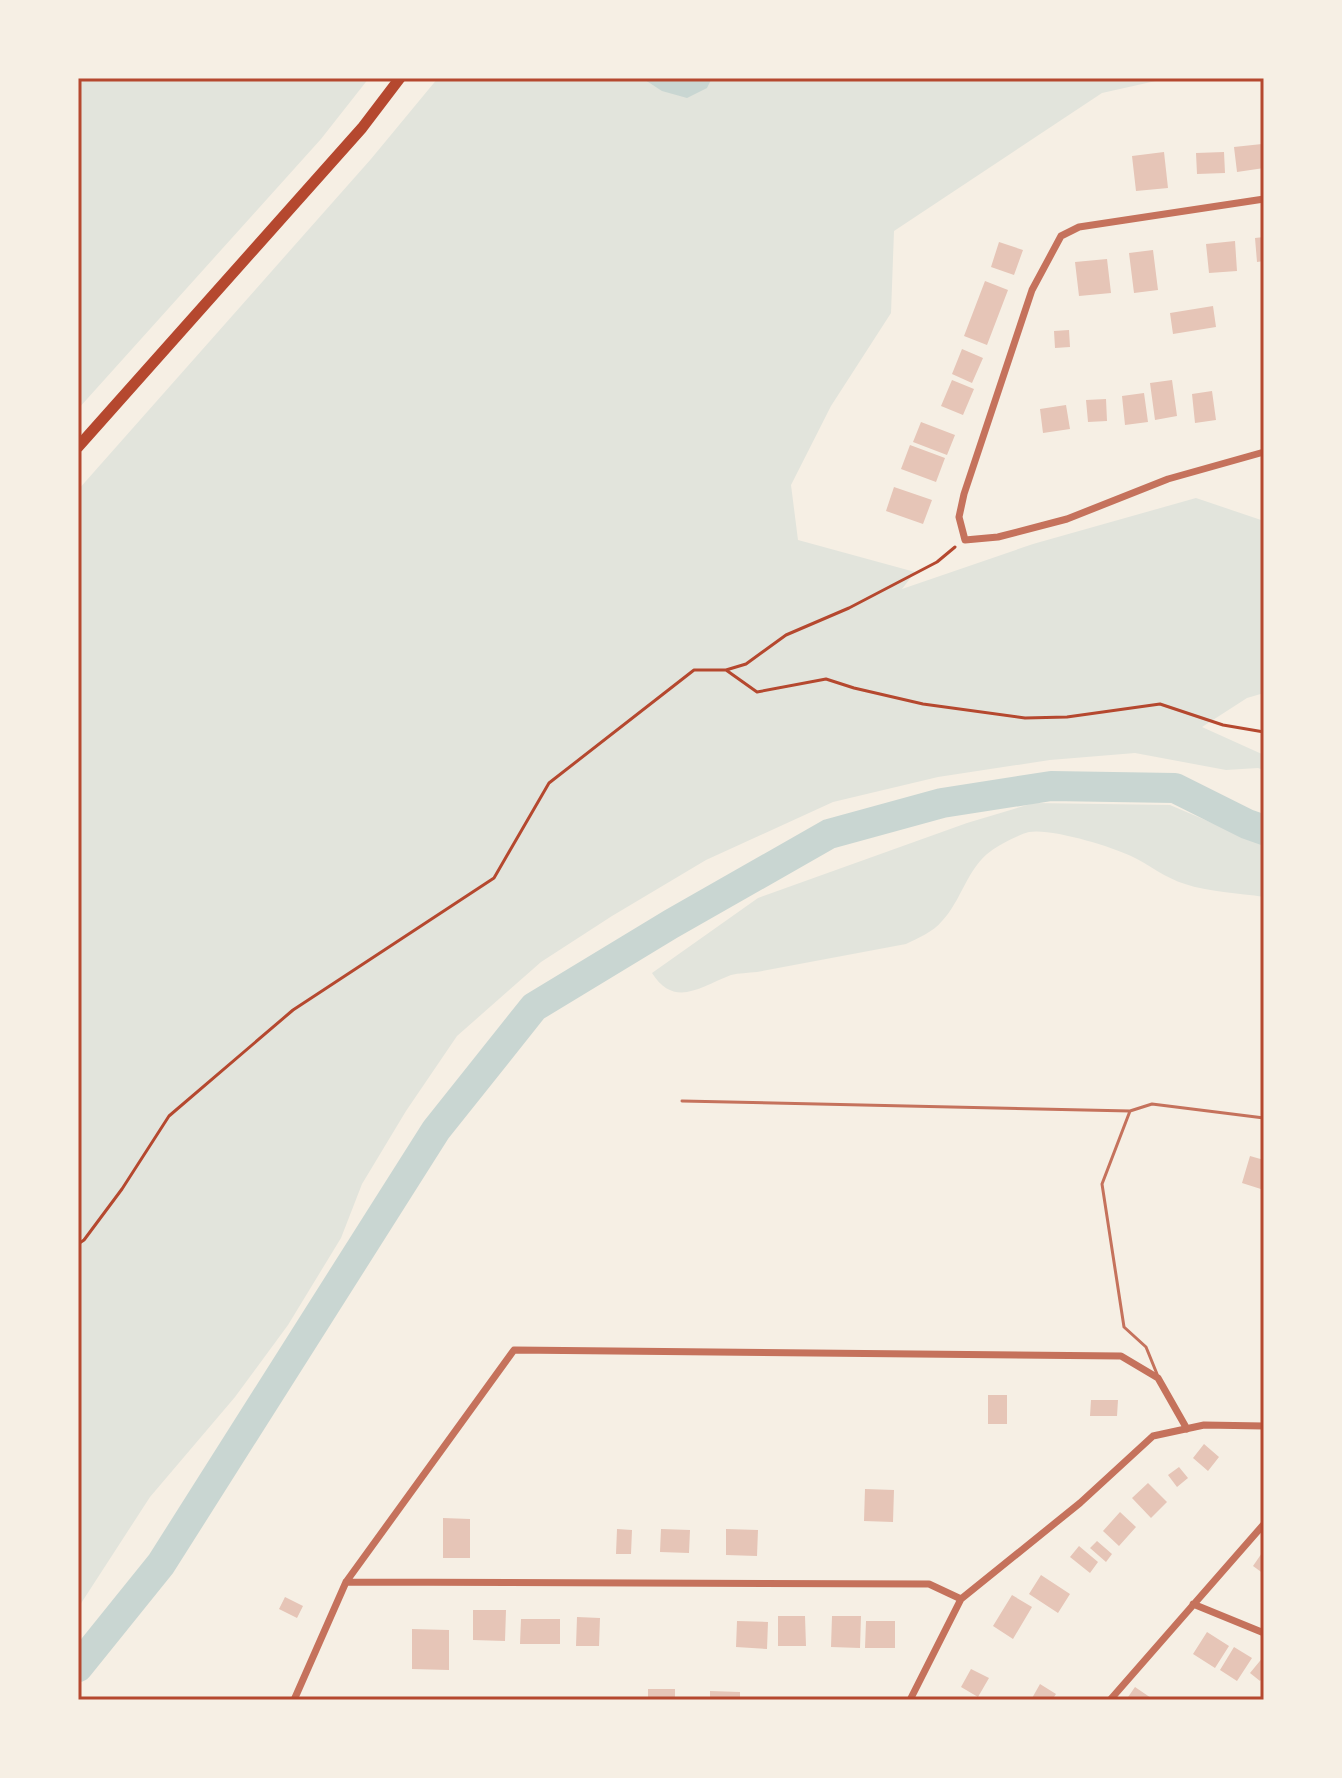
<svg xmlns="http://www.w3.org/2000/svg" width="1342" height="1778" font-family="Arial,sans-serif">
<rect width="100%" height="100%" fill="#f6efe4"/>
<path fill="#e2e4dc" d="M78,78H369L321,139L78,409Z
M438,78H1169L1102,93L894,231L891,313L831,406L791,485L798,540L915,572L902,589L1033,544L1196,498L1264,521V693L1247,698L1202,727L1264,755V770L1258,768L1226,770L1135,753L1050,760L938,777L833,802L706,860L612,916L541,962L457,1036L406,1111L362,1184L341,1238L288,1325L235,1397L150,1497L78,1608V490L371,159Z
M1034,803L1170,805L1264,845V897C1239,893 1208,892 1185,884C1165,878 1150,865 1131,856C1110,846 1051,828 1029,832C1020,834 999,845 991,851C967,868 962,900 942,921C933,932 918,938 906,944L757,972C748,973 739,973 731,975C701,986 675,1009 652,973L758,898L967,823Z"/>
<path fill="#c9d6d2" d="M642,78H712L707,88L687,98L662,91Z"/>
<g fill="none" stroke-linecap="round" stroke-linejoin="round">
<path stroke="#c9d6d2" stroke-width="30" d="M78,1667L161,1564L436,1130L534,1007L671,924L829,834L942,803L1051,786L1175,788L1247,824L1264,830"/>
</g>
<path fill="#e6c5b7" d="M1262,144L1264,168L1237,172L1234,147Z
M1164,152L1168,188L1136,191L1132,156Z
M1224,152L1225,173L1197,174L1196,153Z
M1264,237V261L1257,262L1255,238Z
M1235,241L1237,271L1209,273L1206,244Z
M999,242L1023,250L1014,275L991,267Z
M1153,250L1158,290L1134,293L1129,253Z
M1107,259L1111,293L1079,296L1075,262Z
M985,281L1008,290L987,345L964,336Z
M1213,306L1216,327L1173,334L1170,313Z
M1069,330L1070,347L1055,348L1054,331Z
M962,349L983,358L972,383L952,374Z
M952,380L974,389L963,415L941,406Z
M1172,380L1177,416L1155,420L1150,383Z
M1212,391L1216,420L1195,423L1192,394Z
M1144,393L1148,422L1125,425L1122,396Z
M1106,399L1107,421L1088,422L1086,400Z
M1066,405L1070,429L1043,433L1040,409Z
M921,422L955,435L947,455L913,442Z
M910,445L945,458L936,482L901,469Z
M894,487L932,500L923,524L886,511Z
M1250,1156L1264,1160V1190L1242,1183Z
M988,1395H1007V1424H988Z
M1091,1400H1118L1117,1416H1090Z
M1204,1444L1219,1457L1208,1471L1193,1458Z
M1179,1467L1188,1478L1177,1487L1168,1475Z
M1148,1483L1167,1502L1151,1518L1132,1498Z
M865,1489L894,1490L893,1522L864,1521Z
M1120,1512L1136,1527L1119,1546L1103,1531Z
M443,1518L470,1519V1558H443Z
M617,1529L632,1530L631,1554H616Z
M661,1529L690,1530L689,1553L660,1552Z
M726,1529L758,1530L757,1556L726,1555Z
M1097,1541L1112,1554L1106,1562L1090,1548Z
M1079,1546L1098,1562L1090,1573L1070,1557Z
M1264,1550V1574L1253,1566Z
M1041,1575L1070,1594L1058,1613L1029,1594Z
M1012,1595L1032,1607L1013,1639L993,1626Z
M285,1597L303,1606L297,1618L279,1609Z
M473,1610H506L505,1641L473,1640Z
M778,1616H805L806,1646H778Z
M832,1616H861L860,1648L831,1647Z
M577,1617L600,1618L599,1646H576Z
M521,1619H560V1644H520Z
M737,1621L768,1622L767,1649L736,1647Z
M866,1621H895V1648H865Z
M412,1629L449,1630V1670L412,1669Z
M1207,1632L1229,1646L1215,1668L1193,1654Z
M1234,1647L1252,1658L1237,1681L1220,1670Z
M1264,1656V1676L1260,1681L1250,1673Z
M971,1669L989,1678L978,1697L961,1687Z
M1040,1684L1056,1694L1052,1700H1031Z
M1135,1687L1154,1700H1126Z
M648,1689H675V1700H648Z
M710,1691L740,1692V1700H710Z"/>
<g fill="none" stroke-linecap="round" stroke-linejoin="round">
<path stroke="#b5482f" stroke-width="3" d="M726,670L757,692L826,679L854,688L923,704L1025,718L1067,717L1160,704L1223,725L1264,732
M78,1244L84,1240L122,1189L169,1116L293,1010L494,878L549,783L694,670H726L746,664L786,635L849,608L937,562L955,547"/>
<path stroke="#c5725c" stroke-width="3" d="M682,1101L1130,1111
M1157,1374L1146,1347L1124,1327L1102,1184L1130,1111L1152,1104L1264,1118"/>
<path stroke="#c5725c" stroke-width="7" d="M1264,199L1079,227L1061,236L1032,290L964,494L959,517L965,540L998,537L1067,519L1168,479L1264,452
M346,1582L929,1584L961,1599
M1193,1604L1264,1633
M294,1700L346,1582L514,1350L1121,1356L1158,1378L1187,1429
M910,1700L961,1599L1080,1503L1153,1436L1204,1425L1264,1426
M1110,1700L1264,1524"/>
<path stroke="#b5482f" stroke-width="11" d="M78,447L362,128L400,78"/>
</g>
<rect width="1342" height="1778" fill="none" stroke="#f6efe4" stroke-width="160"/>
<rect x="80" y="80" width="1182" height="1618" fill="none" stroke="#b5482f" stroke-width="3"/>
</svg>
